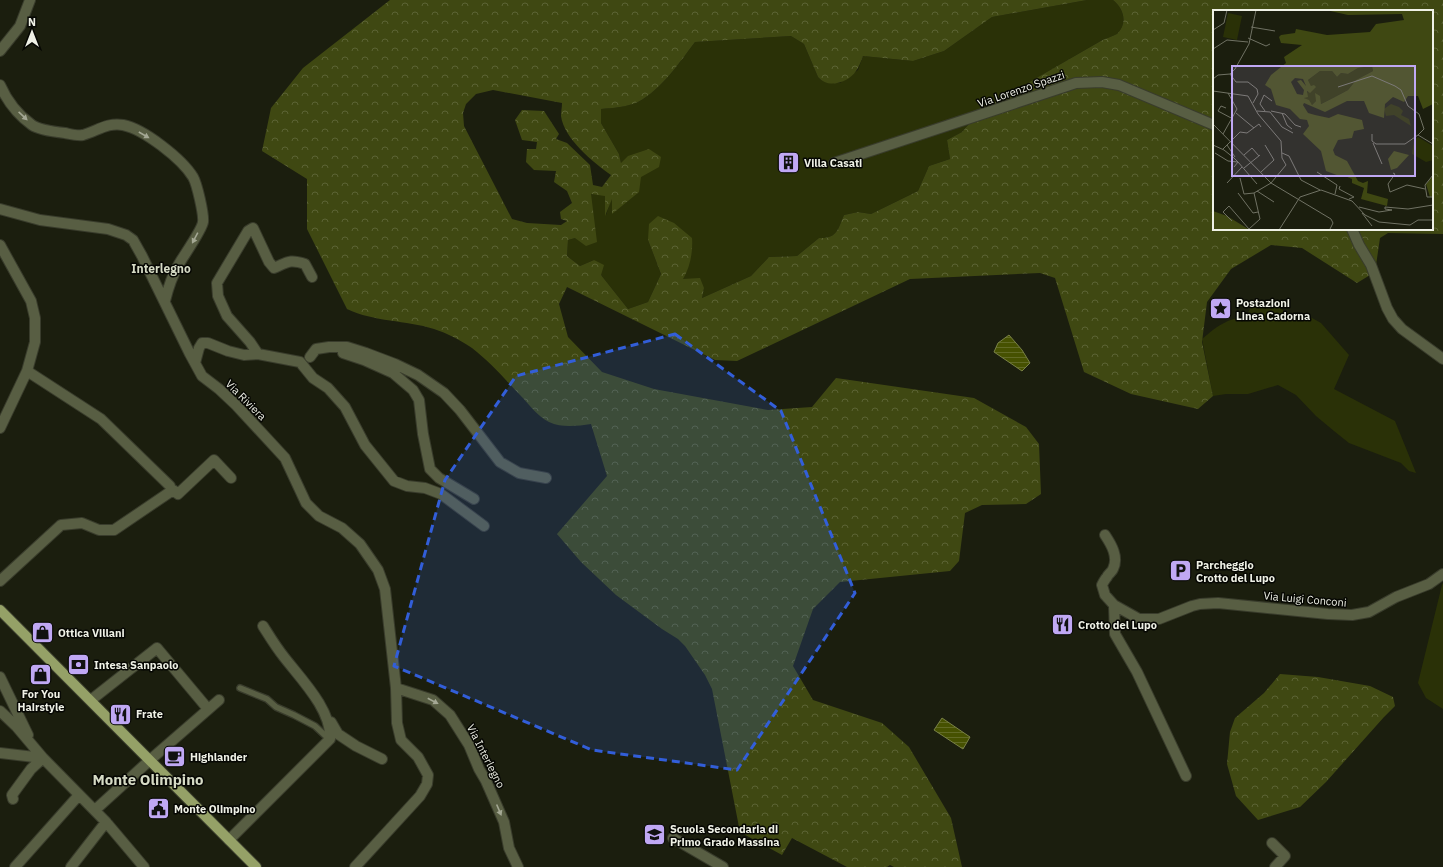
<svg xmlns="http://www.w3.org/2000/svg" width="1443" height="867" font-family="'IBM Plex Sans',sans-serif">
<defs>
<pattern id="forest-crowns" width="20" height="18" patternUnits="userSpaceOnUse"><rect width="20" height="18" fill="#3f4812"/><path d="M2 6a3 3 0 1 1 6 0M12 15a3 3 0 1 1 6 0" fill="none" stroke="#5b6334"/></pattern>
<pattern id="water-rules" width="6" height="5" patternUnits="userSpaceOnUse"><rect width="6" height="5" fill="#465101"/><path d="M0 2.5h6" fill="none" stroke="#616a26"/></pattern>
</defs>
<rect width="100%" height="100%" fill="#1b1e0e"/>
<path fill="#2a3107" d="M1087,0H1113C1124,9 1128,23 1117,34C1115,35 1102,40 1099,42L981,110L962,132L947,140L950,159L929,166L918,191L871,214L858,212L844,215C838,229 837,239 819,238L797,256L769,257L751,276L702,298L704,288L683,280L648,240L661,274L648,302L628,309L601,275L594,260L580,266L567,256L568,240L575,238L590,194L605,195L606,215L612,197V214L621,163L619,154L601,123V109C613,108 627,107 638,102C662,89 679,63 695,42L791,36L804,44L818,77L821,80L828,83H840L858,70L863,56L913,61L944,51L992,17Z
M1253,302H1262L1275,305L1284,311L1312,318L1321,323L1349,355L1334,389L1395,421L1416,473L1409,471L1401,463L1349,443L1334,431L1316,416L1296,395L1278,385L1248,394H1226L1213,396L1202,339C1209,333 1217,326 1226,322C1240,315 1246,322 1253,302Z
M1443,583V709L1426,698L1418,683L1442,585Z"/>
<path fill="url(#forest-crowns)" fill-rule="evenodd" d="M390,0H1087L992,17L944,51L913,61L863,56C861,61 859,67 856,71C848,83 828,89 818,77L804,44L791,36L695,42C679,63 662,89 638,102C627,107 613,108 601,109V123L619,154L621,163L628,156L649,149L661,157L659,167L641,177L639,192L612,214V199L605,216V196L591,194L597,242L586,246L575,238L568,240L567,256L580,266L594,260L604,265L601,275L628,309L648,302L661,274L648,240L649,224L658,216L674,223L692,238C693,253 690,267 683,279L700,278L704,288L702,298L751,276L769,257L797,256L819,238C837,239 838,229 844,215L858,212L871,214L918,191L929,166L950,159L947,140L962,132L981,110L1099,42C1102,40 1115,35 1117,34C1128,23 1124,9 1113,0H1443V234L1388,233L1380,238L1375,272L1357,283L1302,248L1271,245L1231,269L1207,302L1202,342L1213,396L1198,409L1131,394L1084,372L1055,278L1040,273L910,279L737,361L715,360L567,287L559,304L568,337L602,372L654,389L768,410L812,407L836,378L974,398L1026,427L1039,444L1041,494L1026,504L982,505L965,513L959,561L950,571L840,582L813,609L793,666L813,700L882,723L909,747L951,818L962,867H894L890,865L887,867H847L792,838L782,855L740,832L712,689L705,675L685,646L678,639L662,629L616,595L581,562L557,534L607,476L591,424C577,426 562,428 549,422C537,416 529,404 520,395C505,379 489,361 472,348C460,340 447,333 434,329C406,320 374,322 347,309L307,229V179L262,151L271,108L303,68ZM1214,11H1432V229H1214ZM493,90L562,103C562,107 561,112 561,116C564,139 593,162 611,175L602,187L593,185L590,165L567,143L556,139L559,134L544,111L522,110L515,120L522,140L537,142L536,149H527L526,162L534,170L556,171L554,182L567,191L572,203L560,212L561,219L567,221L561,225L527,223L512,219L464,126L463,113L466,104L476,94Z
M1280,674L1318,677L1370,686L1393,697L1395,706L1384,717L1326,782L1300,807L1258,820L1236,796L1227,764L1230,732L1235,718L1264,693Z"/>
<path fill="url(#water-rules)" stroke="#798146" d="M1009,335L1022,350L1030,363L1022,371L994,352L998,343Z
M942,718L970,737L963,749L934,730Z"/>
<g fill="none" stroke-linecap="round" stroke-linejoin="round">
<defs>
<path id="lane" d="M240,688L267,699L276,707L294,715L315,726L329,739"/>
<path id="street" d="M0,51L20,26L30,0
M0,85C7,101 18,115 32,125C39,130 56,132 65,133C70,134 77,136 83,135C97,131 108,122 123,125C144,129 182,159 193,177C197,184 204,214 203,222C202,230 184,255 179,264C172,276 168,288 165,301
M834,163L1076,83L1102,82L1119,85L1214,125
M0,209L40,220L108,229L126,235L133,240L142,256L190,354L202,376L219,389L236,405L285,458L306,503L319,516L342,528L360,544L378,570L385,589L396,688L397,723L401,740L418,757L428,775L427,784L420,796L355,867
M1352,229L1359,245L1371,265L1387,308L1393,319L1402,329L1443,359
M0,245L31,301L35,318V342L27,371L0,428
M343,353L364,360L393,373L413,390L419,400L423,434L430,469L439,478L474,499
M258,354L250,342L227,316L218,296L217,283L248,231L253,228L269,262L274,268C288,262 290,259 305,264L312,277
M310,357L316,349L329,347H347L366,353L395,364L418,375L444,393L460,410L500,462L519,473L546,478
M195,363L199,348L202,343H208L228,351L244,355L258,354L300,362L313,378L328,388L345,407L365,445L394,481L407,486L425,488L441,494L484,526
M27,371L101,419L170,486
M1105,535C1111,544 1119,557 1113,569C1112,572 1108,574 1107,577C1105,579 1103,583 1102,585L1105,595L1114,605L1139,619H1159L1192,606L1200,604L1218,603L1328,614L1352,615L1369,612L1396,597L1429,584L1443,574
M0,581L61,525L82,523L99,530H114L173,490L178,494L214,460L231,478
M1114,605L1115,634L1137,672L1186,776
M0,677L28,735
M396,688L433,700L450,715L469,745L479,769L486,781L504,822L509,848L518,867
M91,700L157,648L208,709
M0,711L16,726L43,758L31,769L12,795L13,799
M331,722L338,734L356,746L382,759
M0,753L43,758L106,822L144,867
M95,810L150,760L219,700
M673,838L723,867
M229,840L330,739C332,710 301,679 284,657C276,647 270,637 263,626
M1272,843L1285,856L1275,867
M15,867L79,795
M71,867L106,822"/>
<path id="primary" d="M0,610L256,867"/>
</defs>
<use href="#lane" stroke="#393c2c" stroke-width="8"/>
<use href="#street" stroke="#393c2c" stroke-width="12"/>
<use href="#primary" stroke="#393c2c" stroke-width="12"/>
<use href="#lane" stroke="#585e43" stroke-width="5.5"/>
<use href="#street" stroke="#585e43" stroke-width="10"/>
<use href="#primary" stroke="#95a167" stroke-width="10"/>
</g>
<defs><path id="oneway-solid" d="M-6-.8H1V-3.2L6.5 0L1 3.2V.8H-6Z"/></defs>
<g fill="#a4a894">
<use href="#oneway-solid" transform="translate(23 116) rotate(43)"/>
<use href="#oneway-solid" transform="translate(144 135) rotate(30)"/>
<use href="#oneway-solid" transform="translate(195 238) rotate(118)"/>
<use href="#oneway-solid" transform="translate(433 701) rotate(28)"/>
<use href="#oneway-solid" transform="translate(499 810) rotate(67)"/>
</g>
<path fill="#325ed9" fill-opacity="0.2" stroke="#325ed9" stroke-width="3" stroke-dasharray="8 5" stroke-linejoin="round" d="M675,334L781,411L855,593L737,770L592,750L394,666L445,480L516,376Z"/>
<defs>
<symbol id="building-square" viewBox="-11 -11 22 22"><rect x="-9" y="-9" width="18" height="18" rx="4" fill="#c0a8f4" stroke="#060703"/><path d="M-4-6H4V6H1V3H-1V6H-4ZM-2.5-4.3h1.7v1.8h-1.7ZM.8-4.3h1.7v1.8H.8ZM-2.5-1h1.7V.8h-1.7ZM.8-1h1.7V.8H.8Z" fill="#111"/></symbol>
<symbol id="sight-square" viewBox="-11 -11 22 22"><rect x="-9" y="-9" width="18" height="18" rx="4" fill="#c0a8f4" stroke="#060703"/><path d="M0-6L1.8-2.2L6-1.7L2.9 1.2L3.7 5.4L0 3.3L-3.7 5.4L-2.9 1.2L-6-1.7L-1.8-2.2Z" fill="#111"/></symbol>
<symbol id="parking-square" viewBox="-11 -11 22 22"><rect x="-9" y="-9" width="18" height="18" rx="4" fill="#c0a8f4" stroke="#060703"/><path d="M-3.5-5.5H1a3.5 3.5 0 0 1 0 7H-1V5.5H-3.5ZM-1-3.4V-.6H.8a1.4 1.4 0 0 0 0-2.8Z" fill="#111"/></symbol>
<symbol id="restaurant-square" viewBox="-11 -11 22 22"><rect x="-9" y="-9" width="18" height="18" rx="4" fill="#c0a8f4" stroke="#060703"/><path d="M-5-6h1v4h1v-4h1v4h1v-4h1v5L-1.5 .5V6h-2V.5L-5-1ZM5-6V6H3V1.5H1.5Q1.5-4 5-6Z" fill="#111"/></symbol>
<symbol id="shop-square" viewBox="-11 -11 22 22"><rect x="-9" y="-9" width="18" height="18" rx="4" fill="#c0a8f4" stroke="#060703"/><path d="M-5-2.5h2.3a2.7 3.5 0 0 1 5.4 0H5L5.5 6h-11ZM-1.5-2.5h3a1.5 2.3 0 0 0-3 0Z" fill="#111"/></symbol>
<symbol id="bank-square" viewBox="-11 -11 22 22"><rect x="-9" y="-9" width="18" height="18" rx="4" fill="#c0a8f4" stroke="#060703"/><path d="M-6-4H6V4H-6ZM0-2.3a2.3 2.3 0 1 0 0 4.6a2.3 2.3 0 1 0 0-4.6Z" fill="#111"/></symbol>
<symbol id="cafe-square" viewBox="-11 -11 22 22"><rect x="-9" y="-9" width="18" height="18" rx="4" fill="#c0a8f4" stroke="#060703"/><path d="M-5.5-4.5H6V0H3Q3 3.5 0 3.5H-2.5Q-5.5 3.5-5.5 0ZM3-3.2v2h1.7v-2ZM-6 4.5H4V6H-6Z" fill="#111"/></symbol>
<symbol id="civic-square" viewBox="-11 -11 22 22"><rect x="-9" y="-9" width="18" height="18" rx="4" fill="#c0a8f4" stroke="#060703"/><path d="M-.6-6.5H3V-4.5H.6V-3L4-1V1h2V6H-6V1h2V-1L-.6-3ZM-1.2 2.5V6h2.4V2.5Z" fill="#111"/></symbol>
<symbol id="school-square" viewBox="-11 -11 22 22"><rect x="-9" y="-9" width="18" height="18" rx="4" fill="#c0a8f4" stroke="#060703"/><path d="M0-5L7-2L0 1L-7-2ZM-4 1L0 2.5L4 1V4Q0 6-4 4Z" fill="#111"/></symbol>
</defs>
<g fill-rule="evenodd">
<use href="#building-square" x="776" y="150" width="25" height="25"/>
<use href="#sight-square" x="1208" y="296" width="25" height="25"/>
<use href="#parking-square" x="1168" y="558" width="25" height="25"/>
<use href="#restaurant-square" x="1050" y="612" width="25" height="25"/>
<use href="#shop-square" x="30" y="620" width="25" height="25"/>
<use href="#bank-square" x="66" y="652" width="25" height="25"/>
<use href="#shop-square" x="28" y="662" width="25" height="25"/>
<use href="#restaurant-square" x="108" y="702" width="25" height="25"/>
<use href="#cafe-square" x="162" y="744" width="25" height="25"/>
<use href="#civic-square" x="146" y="796" width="25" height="25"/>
<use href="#school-square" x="642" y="822" width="25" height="25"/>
</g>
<g text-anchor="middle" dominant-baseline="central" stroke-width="3" stroke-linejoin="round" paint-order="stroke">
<g font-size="11" fill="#eff1e6" stroke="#060703">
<text transform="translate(1021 89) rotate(-19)">Via Lorenzo Spazzi</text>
<text transform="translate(246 400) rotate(45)">Via Riviera</text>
<text transform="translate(1305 599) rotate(5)">Via Luigi Conconi</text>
<text transform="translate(486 756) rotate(63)">Via Interlegno</text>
</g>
<g font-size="11" font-weight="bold" fill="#eff1e6" stroke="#060703" text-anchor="start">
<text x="804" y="163">Villa Casati</text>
<text x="1236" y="303">Postazioni<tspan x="1236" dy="13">Linea Cadorna</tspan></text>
<text x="1196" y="565">Parcheggio<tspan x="1196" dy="13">Crotto del Lupo</tspan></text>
<text x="1078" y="625">Crotto del Lupo</text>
<text x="58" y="633">Ottica Villani</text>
<text x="94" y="665">Intesa Sanpaolo</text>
<text x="41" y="694" text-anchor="middle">For You<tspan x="41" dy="13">Hairstyle</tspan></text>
<text x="136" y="714">Frate</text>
<text x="190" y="757">Highlander</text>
<text x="174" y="809">Monte Olimpino</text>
<text x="670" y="829">Scuola Secondaria di<tspan x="670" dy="13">Primo Grado Massina</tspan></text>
</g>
<g font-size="12" font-weight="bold" fill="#d6dbc5" stroke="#060703">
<text x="161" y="268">Interlegno</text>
</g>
<g font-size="15" font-weight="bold" fill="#d6dbc5" stroke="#060703">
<text x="148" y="779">Monte Olimpino</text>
</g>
</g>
<g transform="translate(1213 10)">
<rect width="220" height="220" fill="#1b1e0e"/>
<path d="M15,3L29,6L24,30L10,27ZM159,56L160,61L143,70L135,80L120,88L108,94L103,91L99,95L91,88L98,77L95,70L107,61H119L124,67L128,63L135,64L145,58ZM178,94L186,97L190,101L188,105L196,109L198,116L181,105L173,106L171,99ZM205,127L220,136V150L213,152L199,144L201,130Z" fill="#2a3107"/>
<path d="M113,0H220V94L210,99L205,86H195L191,92L180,87L172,94L171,108L156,103L151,91H134L112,102L91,93L90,95L95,103L102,105L116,108L125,104L149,110L151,119L141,121L139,128L125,130L120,140L122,145L134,151L145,171L150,173L155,171L154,183L175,189L174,196L148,189L151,178L139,173V169L132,166L129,167L113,161L108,141L90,124L96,116L94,110L87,109L77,99L63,95L58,79L52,75L58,65L73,53L71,47L89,35L68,33L66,27L68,25L82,23L83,19L114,25L157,22L163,14L191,10L189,4L135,5ZM159,56L160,61L143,70L135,80L120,88L108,94L107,86L102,83L103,91L99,95L96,90L91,88L95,87L94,81L97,83L103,77L101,75L98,76L95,70L107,61H119L124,67L128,63L135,64L145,58ZM82,68L90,69L93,76L88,70L84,71L91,80L90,85L84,84L78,72ZM181,141L196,145L184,158L178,160L175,149ZM220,166V186L217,187L213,174ZM0,201L14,206L37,220H0Z" fill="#3f4812" fill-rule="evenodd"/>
<path fill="none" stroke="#707264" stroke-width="1" d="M38,17L62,21M0,20L11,13L14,0M35,28L53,36L57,34M0,39L14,30L35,32M17,64L23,72H35L44,79L45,84L40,93M0,69L5,65L17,64L22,59L36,34L43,0M125,77L159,66L182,76L188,80L195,96L206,104L211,119L205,125M0,81L35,86L45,104L68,131L69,148L73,155L58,173L41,183L31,184L27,168M13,98L8,96L5,101L20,109M44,101L57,102L69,117L80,123M52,101L47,94L51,85L59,91M58,101L72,104L82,115L88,117M23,103L41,118M69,103L74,115L79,119M0,114L58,173L118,209L120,213L117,219M10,124L24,99L15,83M159,124V131L163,134H192L205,125L220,134M160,133L169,154M0,135L11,140L21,148L25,152L21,157M14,135L22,147M10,139L27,122L34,123L46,114L48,117M2,143L15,151L25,152L44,174M69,143L76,146L88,170L107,180M31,145L39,138L46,146M31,158L47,145M48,162L61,150L52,135M104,162L124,175L122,184M180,163L182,164L175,174L177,182L194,175L212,179M220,165L212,175L214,187H220M14,173L29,157M127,176L126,179L141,187L136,189M44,181L61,192M25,183L40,203L45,202M146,197L166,202L179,200L172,199V197L195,199L220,195M149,203L159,216M19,211L10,202L16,196L36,219L47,209L41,183M66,220L87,187L108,180L139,191L152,205L166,212L197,215L205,210H220"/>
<path fill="#c0a8f4" fill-opacity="0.15" stroke="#c0a8f4" stroke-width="2" d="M19,56H202V166H19Z"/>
<rect width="220" height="220" fill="none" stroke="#eff1e6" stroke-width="2"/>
</g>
<g transform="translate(32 32)" stroke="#060703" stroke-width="3" paint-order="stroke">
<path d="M0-3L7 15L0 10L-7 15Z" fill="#eff1e6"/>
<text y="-6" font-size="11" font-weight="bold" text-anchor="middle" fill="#eff1e6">N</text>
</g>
</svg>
